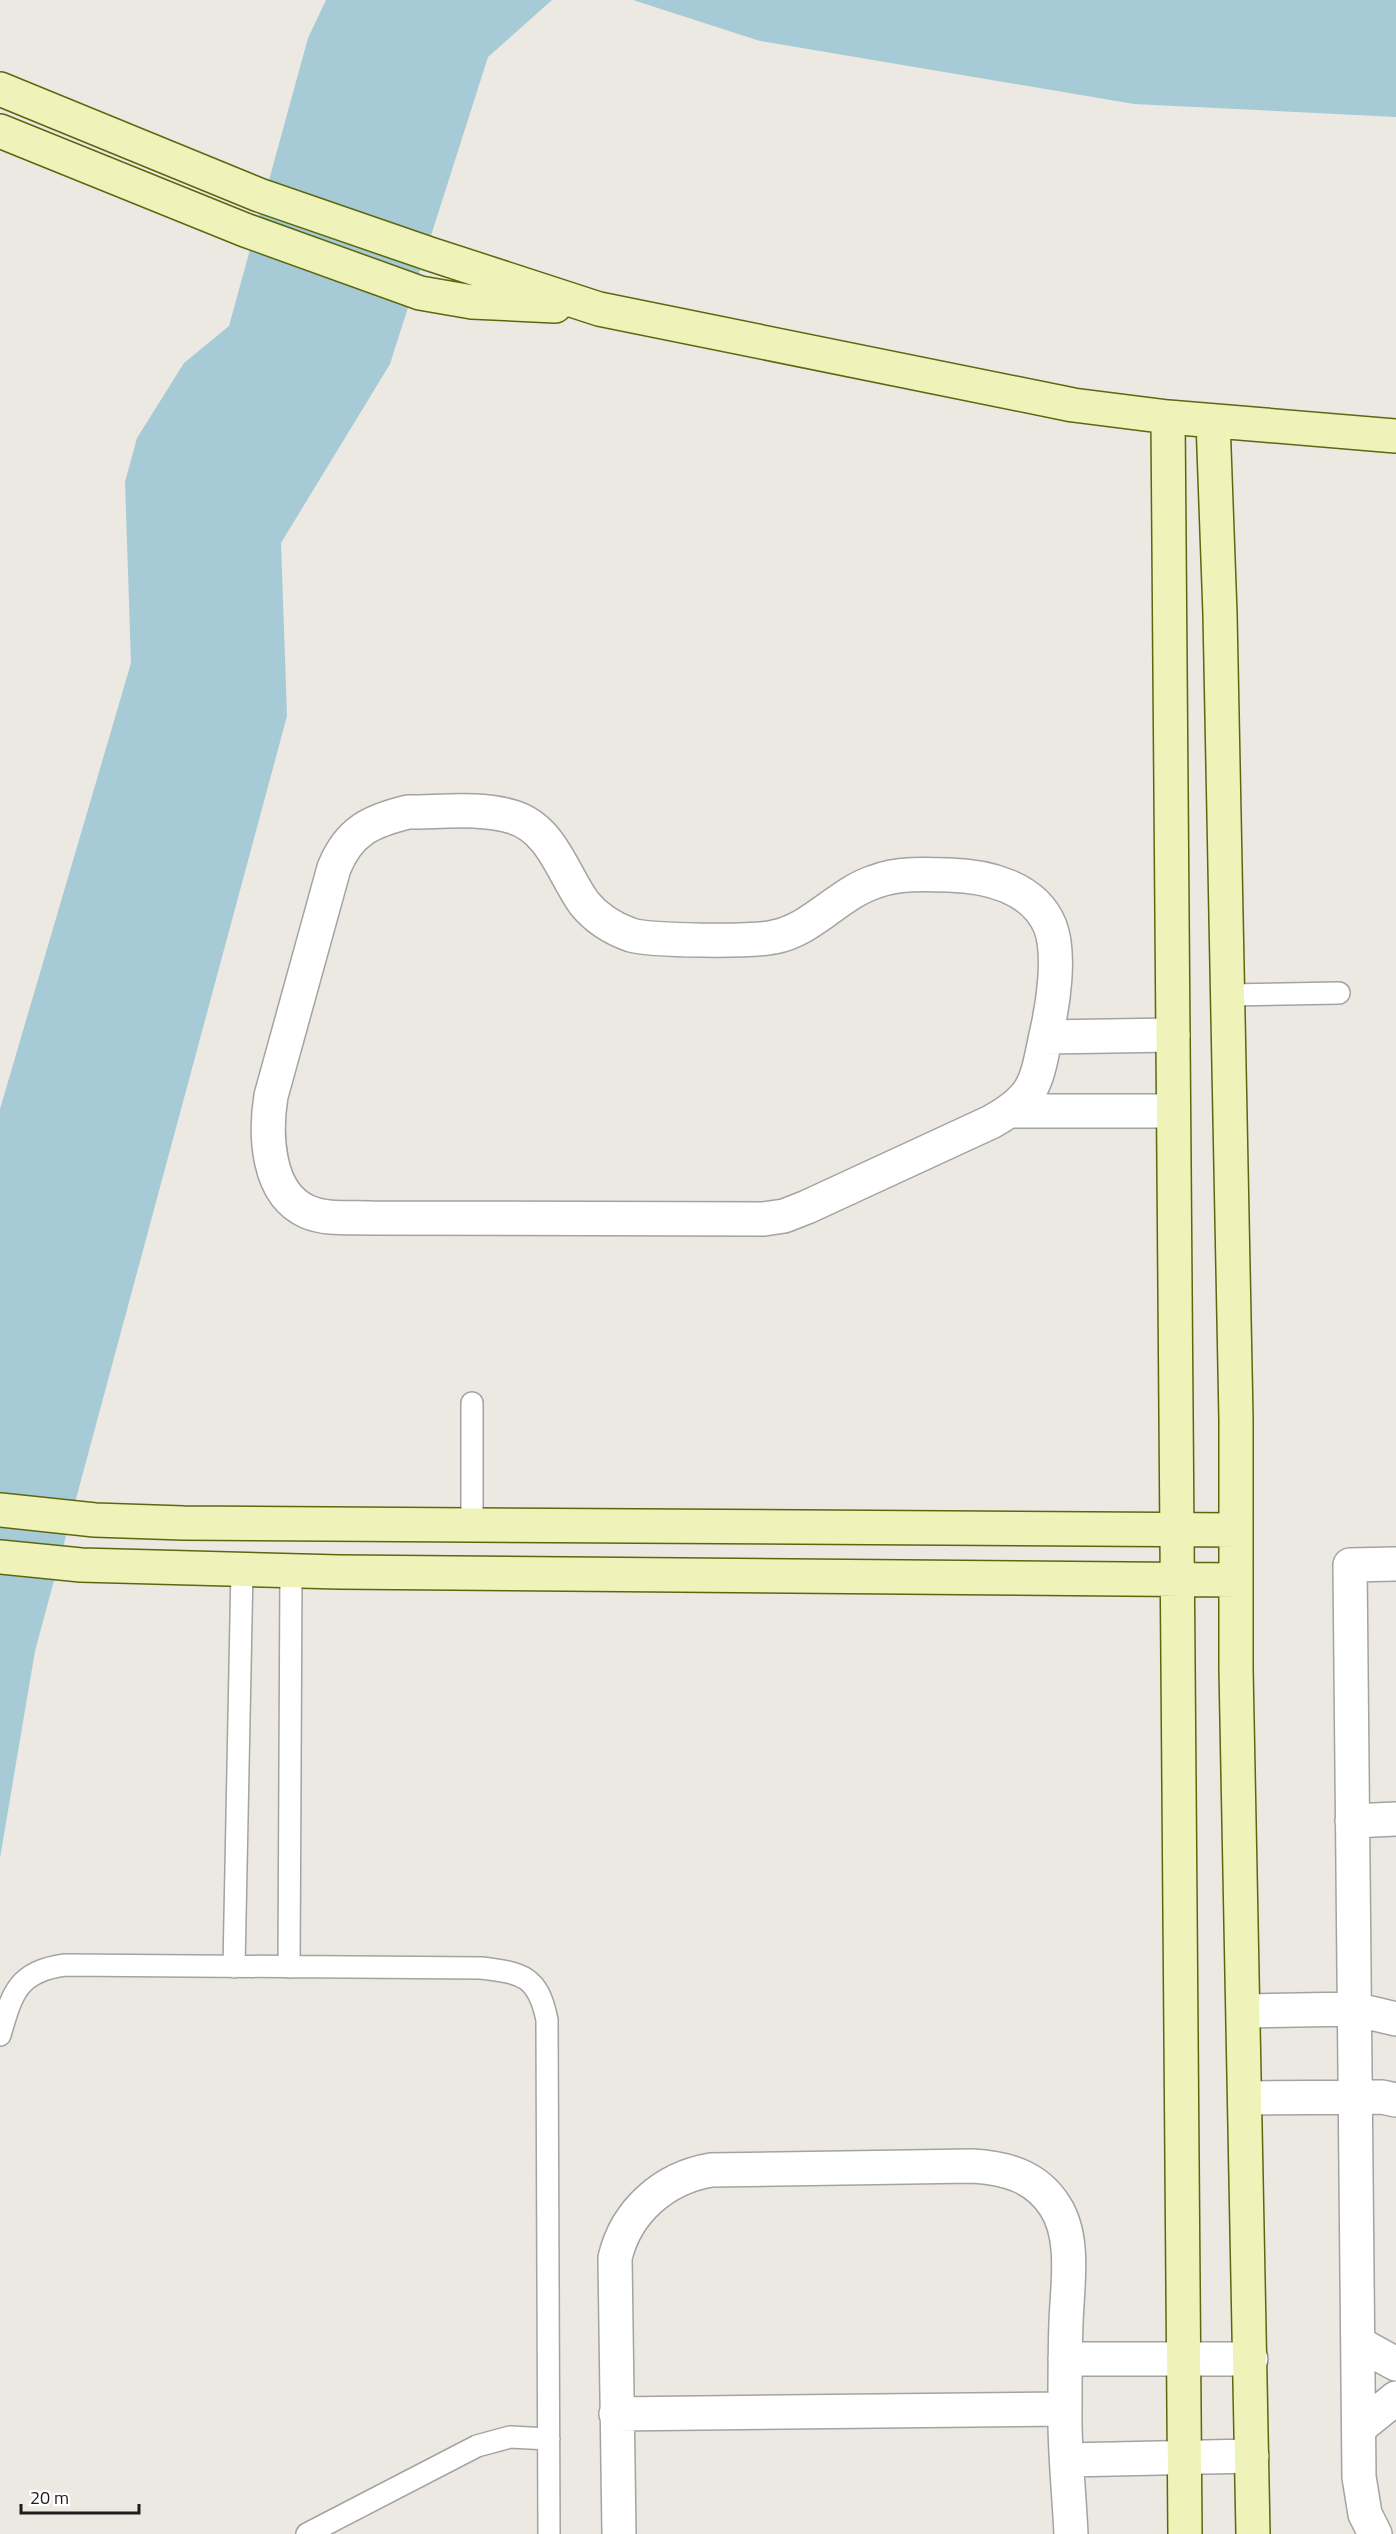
<svg xmlns="http://www.w3.org/2000/svg" width="1396" height="2534" font-family="'Titillium Web',sans-serif">
<rect width="100%" height="100%" fill="#ece9e2"/>
<path fill="#a6cbd6" d="M326,0H552L488,57L390,364L281,543L287,716L35,1651L0,1858V1109L131,663L125,482L137,438L184,363L229,326L308,38Z
M633,0H1396V117L1134,104L760,41Z"/>
<g fill="none" stroke-linecap="round" stroke-linejoin="round">
<defs>
<path id="lane" d="M1228,995L1339,993
M472,1526V1403
M234,1967L242,1569
M289,1967L291,1571
M0,2035C12,1993 18,1971 65,1965L481,1968C523,1973 538,1976 547,2020L549,2534
M307,2534L477,2446L510,2437L549,2439"/>
<path id="street" d="M408,812C442,812 480,807 513,817C552,829 563,874 584,903C596,918 614,929 631,935C653,941 751,942 774,937C812,930 838,894 874,882C897,873 925,874 949,875C987,876 1034,887 1050,926C1061,954 1053,1006 1046,1035C1036,1083 1036,1097 991,1122L807,1207L784,1216L764,1219L372,1218C351,1217 327,1220 308,1212C266,1194 265,1133 271,1096L334,868C349,831 371,821 408,812Z
M1046,1037L1173,1035
M1011,1111H1173
M1352,1821L1396,1819
M1244,2011L1354,2009L1396,2019
M1246,2098L1382,2097L1396,2100
M1358,2343L1396,2364
M1065,2359H1251
M616,2414L1064,2409
M1359,2428L1396,2398
M1067,2460L1252,2456
M619,2534L615,2258C626,2211 664,2178 711,2170L972,2166C1006,2168 1036,2176 1055,2206C1076,2238 1067,2287 1066,2323C1065,2351 1065,2378 1065,2406C1064,2448 1069,2491 1071,2534
M1375,2534L1365,2514L1359,2477L1350,1565L1396,1564"/>
<path id="secondary" d="M0,89L259,195L430,254L599,309L1073,405L1168,417L1396,436
M0,131L245,230L420,293L472,302L555,306
M1168,417L1185,2534
M1213,421L1220,614L1236,1419V1669L1253,2534
M0,1510L95,1520L183,1523L1236,1530
M0,1557L81,1565L339,1572L1236,1580"/>
</defs>
<use href="#lane" stroke="#a3a3a3" stroke-width="24"/>
<use href="#street" stroke="#a3a3a3" stroke-width="36"/>
<use href="#secondary" stroke="#5c670e" stroke-width="36"/>
<use href="#lane" stroke="#fff" stroke-width="21"/>
<use href="#street" stroke="#fff" stroke-width="33"/>
<use href="#secondary" stroke="#eff3b9" stroke-width="33"/>
</g>
<path d="M21 2504v9h118v-9" fill="none" stroke="#1c1c1c" stroke-width="3"/>
<text x="30" y="2504" font-size="18" fill="#1c1c1c" stroke="#ffffff" stroke-width="4.5" paint-order="stroke">20 m</text>
</svg>
